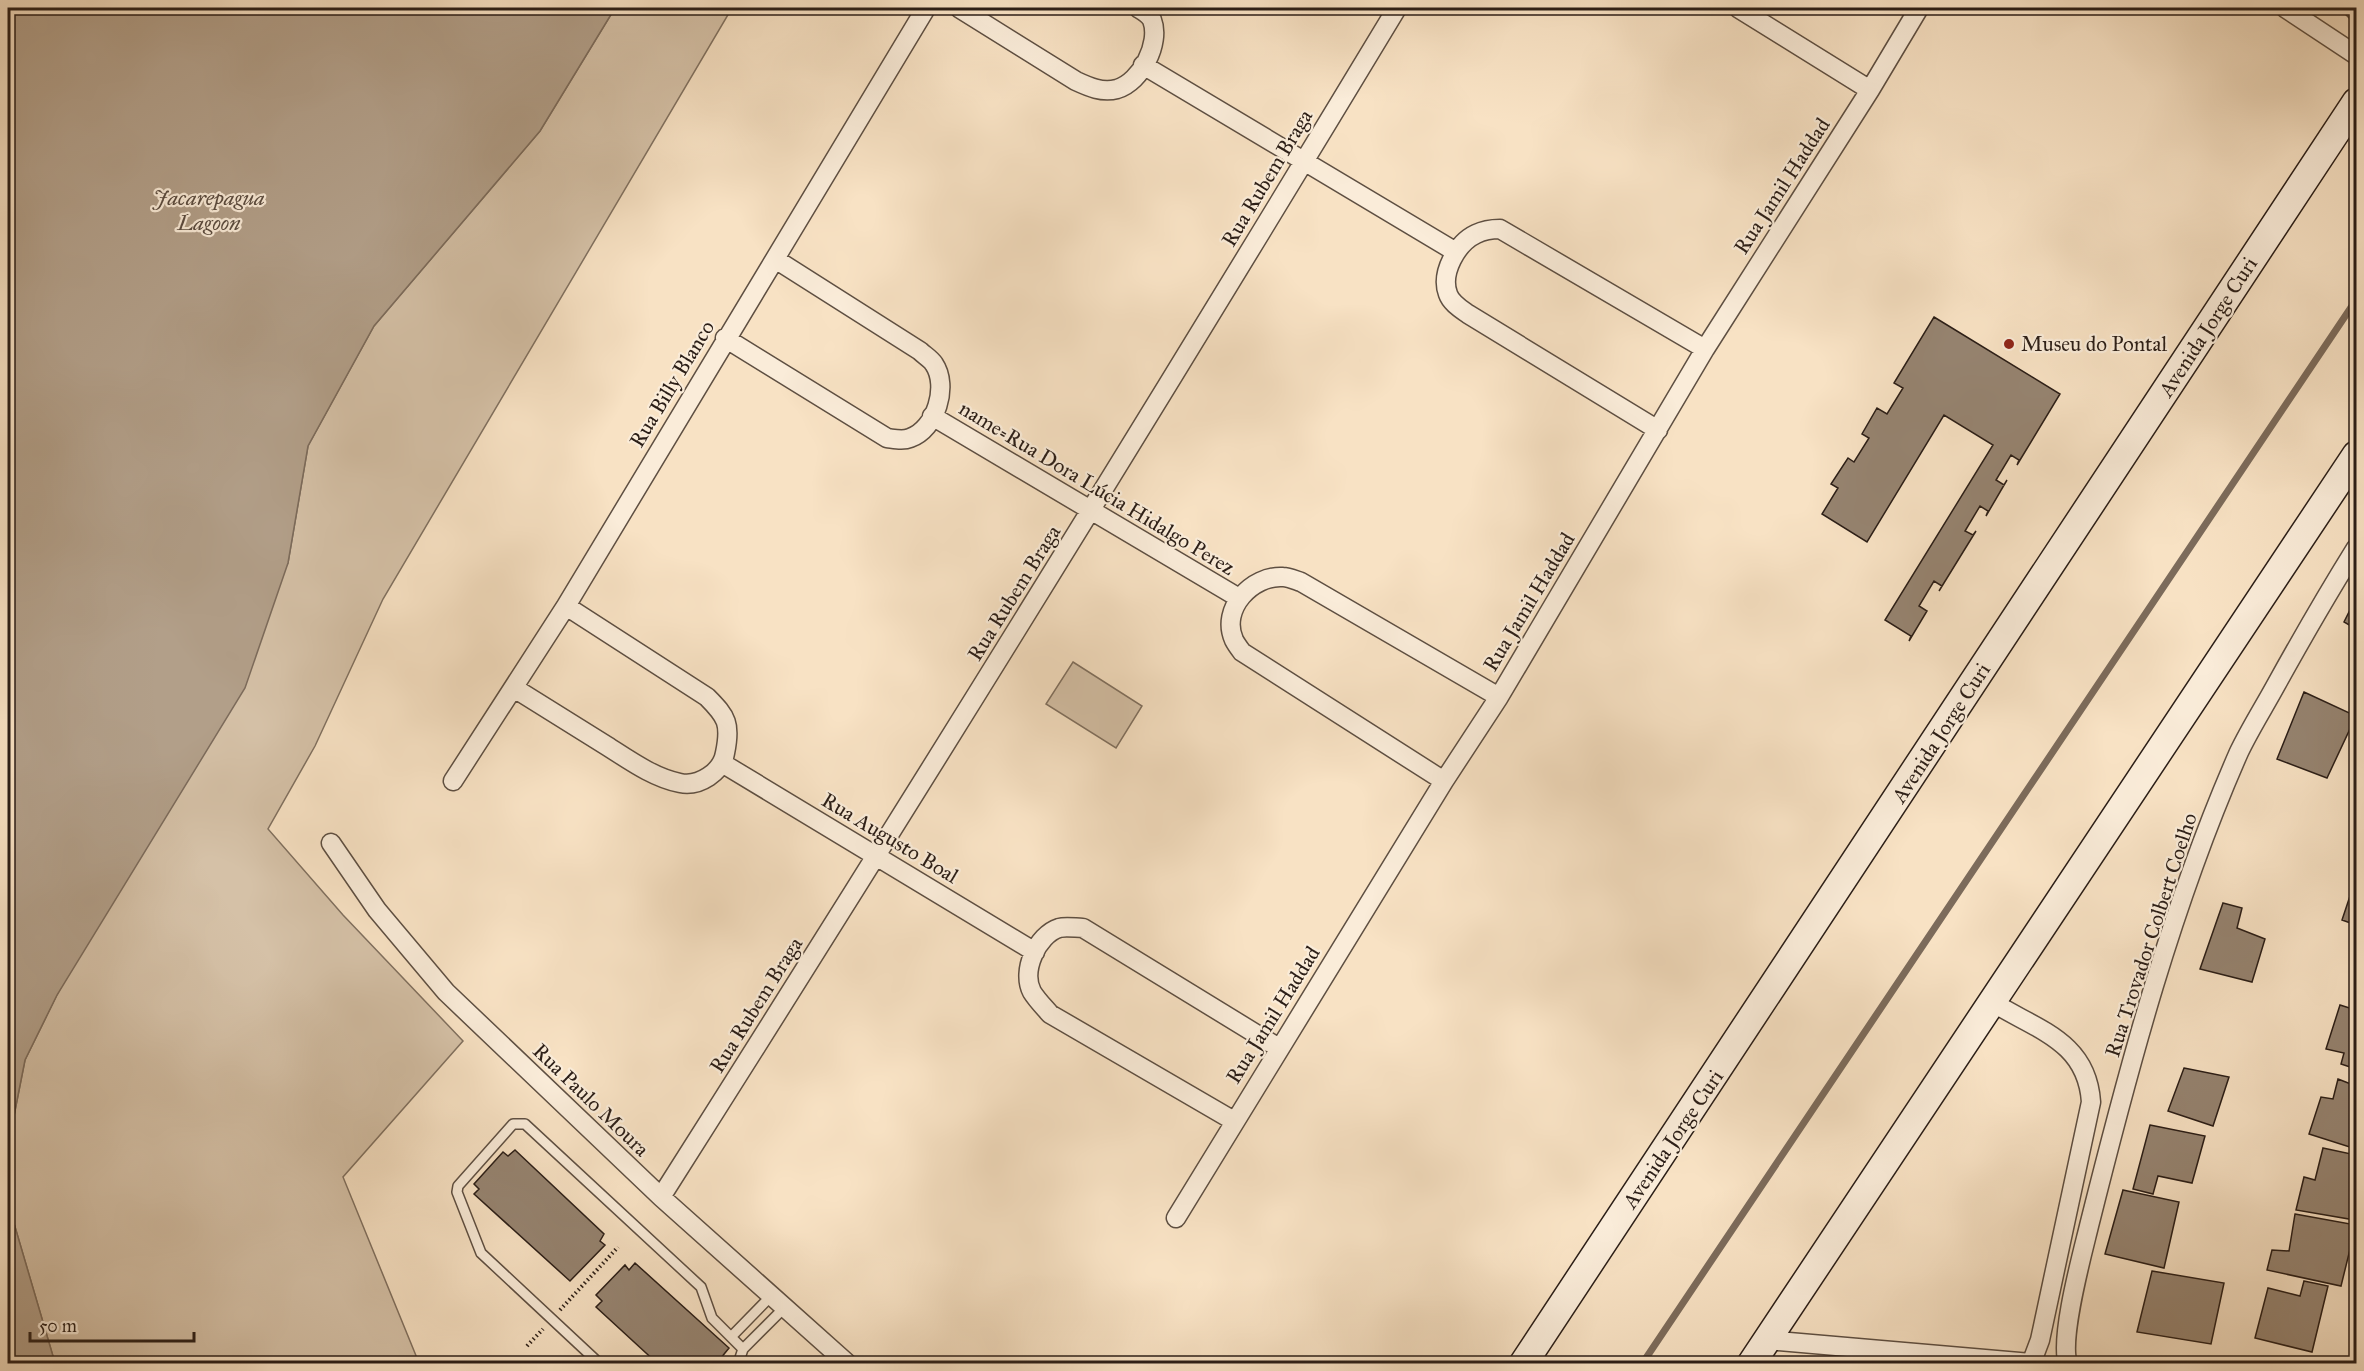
<svg xmlns="http://www.w3.org/2000/svg" width="2364" height="1371" font-family="'IM FELL Great Primer',serif">
<rect width="100%" height="100%" fill="#f8e2c4"/>
<filter id="stains"><feTurbulence type="fractalNoise" baseFrequency=".00333" numOctaves="4"/><feColorMatrix values="0 0 0 0 .2 0 0 0 0 .09 0 0 0 0 .02 0 0 0 .5 -.17"/></filter>
<radialGradient id="worn" r=".72"><stop offset=".6" stop-color="#630" stop-opacity="0"/><stop offset="1" stop-color="#630" stop-opacity=".3"/></radialGradient>
<path fill="#d5c1a7" stroke="#80705f" stroke-width="1.5" d="M615,8H732L383,599L315,746L268,829L343,915L463,1041L343,1177L419,1363H55L8,1203V1146L25,1060L57,995L288,563L308,446L374,326L540,131Z
M1073,662L1142,706L1116,748L1046,704Z"/>
<path fill="#b29f89" stroke="#7c6b5b" stroke-width="1.5" d="M8,8H615L540,131L374,326L308,446L288,563L245,688L57,995L25,1060L8,1146Z
M8,1203L55,1363H8Z"/>
<g fill="none" stroke-linecap="round" stroke-linejoin="round">
<path stroke="#7c6b5b" stroke-width="7" d="M1642,1364L2356,300"/>
</g>
<path fill="#968471" stroke="#2b1e17" stroke-width="1.5" d="M1934,317L2060,394L2017,465L2019,460L2011,455L1996,480L2004,485L2007,480L1986,516L1988,511L1980,506L1965,531L1973,535L1976,531L1939,591L1942,586L1934,581L1919,606L1927,611L1909,641L1911,636L1885,620L1993,445L1944,415L1867,542L1822,514L1838,488L1831,484L1848,458L1854,462L1869,438L1862,434L1877,408L1887,414L1903,388L1894,383Z
M2355,600H2356V629L2344,622Z
M2304,692L2356,716L2327,778L2277,759Z
M2350,896L2356,898V925L2342,920Z
M2223,903L2242,908L2237,928L2265,939L2252,982L2200,969Z
M2340,1005L2356,1010V1069L2341,1064L2344,1053L2326,1049Z
M2184,1068L2229,1077L2213,1126L2168,1111Z
M2338,1079L2356,1086V1149L2309,1134L2321,1097L2333,1099Z
M2150,1125L2205,1136L2192,1183L2158,1176L2153,1194L2133,1189Z
M2323,1148L2356,1155L2355,1220L2296,1210L2304,1177L2315,1180Z
M515,1150L604,1234L600,1241L605,1245L570,1281L474,1194L479,1189L474,1184L503,1152L508,1156Z
M2123,1190L2179,1202L2164,1268L2105,1254Z
M2295,1214L2356,1225L2341,1286L2267,1270L2272,1250L2289,1251Z
M635,1263L729,1348L716,1364H658L596,1307L602,1301L596,1295L625,1265L629,1270Z
M2152,1271L2224,1283L2211,1344L2137,1332Z
M2304,1281L2328,1286L2312,1352L2255,1338L2268,1288L2300,1296Z"/>
<g fill="none" stroke-linecap="round" stroke-linejoin="round">
<defs>
<path id="lane" d="M731,1337L772,1295
M600,1364L481,1253L457,1192L458,1186L513,1124H525L701,1287L712,1318L743,1349
M738,1364L743,1349L785,1307"/>
<path id="street" d="M959,8L1076,81C1089,87 1102,93 1117,89C1141,82 1161,43 1152,20C1149,14 1143,11 1138,8
M1738,8L1870,90
M2285,8L2356,55
M2353,8L2356,11
M1143,65L1456,252
M725,338L887,438C895,439 903,441 910,438C936,429 949,386 934,364C931,359 924,355 920,351L775,259
M932,416L1239,598
M1658,430L1468,314C1461,309 1451,303 1448,294C1440,273 1457,243 1476,234C1484,230 1491,229 1500,229L1705,349
M514,688C545,707 576,727 607,746C629,760 654,778 680,783C699,787 722,772 725,753C731,724 727,717 707,697L566,606
M722,763L1035,952
M453,781L566,606L926,8
M1444,781L1242,652C1239,648 1236,644 1234,640C1220,609 1252,575 1283,577C1288,577 1295,580 1301,582L1499,697
M331,843L377,910L446,992L661,1197L848,1364
M1992,1002C2037,1030 2087,1041 2091,1102L2040,1340L2031,1364
M1234,1121L1050,1014C1044,1007 1037,1000 1032,992C1021,971 1037,935 1059,928C1066,926 1076,928 1083,928L1279,1048
M661,1197C911,803 1156,407 1397,8
M1176,1218L1444,781L1499,697L1705,349L1870,90L1919,8
M1767,1340L2031,1363
M2068,1364C2059,1339 2082,1255 2089,1226C2129,1066 2172,904 2239,752C2250,729 2264,707 2276,685C2302,638 2328,593 2356,548"/>
<path id="secondary" d="M1523,1364L2356,102
M1751,1364L2356,455"/>
</defs>
<use href="#lane" stroke="#5e4f42" stroke-width="12"/>
<use href="#street" stroke="#5e4f42" stroke-width="21"/>
<use href="#secondary" stroke="#2b1e17" stroke-width="30"/>
<path stroke="#2b1e17" stroke-width="4" stroke-dasharray="1.5 3" stroke-linecap="butt" d="M560,1310L618,1247
M527,1346L543,1329"/>
<use href="#lane" stroke="#faecd9" stroke-width="9"/>
<use href="#street" stroke="#faecd9" stroke-width="18"/>
<use href="#secondary" stroke="#faecd9" stroke-width="27"/>
</g>
<circle fill="#8f2418" stroke="#faecd9" stroke-width="2" cx="2009" cy="344" r="6"/>
<g text-anchor="middle" dominant-baseline="central" stroke-width="4.5" stroke-linejoin="round" paint-order="stroke">
<g font-size="21" fill="#2b1e17" stroke="#faecd9">
<text transform="translate(1267 178) rotate(-59)">Rua Rubem Braga</text>
<text transform="translate(1782 186) rotate(-57)">Rua Jamil Haddad</text>
<text transform="translate(2208 327) rotate(-57)">Avenida Jorge Curi</text>
<text transform="translate(672 384) rotate(-59)">Rua Billy Blanco</text>
<text transform="translate(1097 488) rotate(31)">name=Rua Dora Lúcia Hidalgo Perez</text>
<text transform="translate(1014 593) rotate(-58)">Rua Rubem Braga</text>
<text transform="translate(1529 602) rotate(-59)">Rua Jamil Haddad</text>
<text transform="translate(1941 733) rotate(-57)">Avenida Jorge Curi</text>
<text transform="translate(890 838) rotate(31)">Rua Augusto Boal</text>
<text transform="translate(2151 935) rotate(-72)">Rua Trovador Colbert Coelho</text>
<text transform="translate(756 1005) rotate(-58)">Rua Rubem Braga</text>
<text transform="translate(1273 1015) rotate(-58)">Rua Jamil Haddad</text>
<text transform="translate(591 1100) rotate(44)">Rua Paulo Moura</text>
<text transform="translate(1673 1139) rotate(-56)">Avenida Jorge Curi</text>
</g>
<g font-size="21" fill="#2b1e17" stroke="#faecd9" text-anchor="start">
<text x="2021" y="344">Museu do Pontal</text>
</g>
<g font-size="22" font-style="italic" fill="#5a4b3f" stroke="#faecd9">
<text x="209" y="197">Jacarepagua<tspan x="209" dy="25">Lagoon</tspan></text>
</g>
</g>
<rect width="2364" height="1371" fill="none" stroke="#f8e2c4" stroke-width="30"/>
<rect x="9" y="9" width="2346" height="1353" fill="none" stroke="#2b1e17" stroke-width="3"/>
<rect x="15" y="15" width="2334" height="1341" fill="none" stroke="#2b1e17" stroke-width="1.5"/>
<path d="M30 1332v9h164v-9" fill="none" stroke="#2b1e17" stroke-width="3"/>
<text x="39" y="1332" font-size="18" fill="#2b1e17" stroke="#faecd9" stroke-width="4.5" paint-order="stroke">50 m</text>
<rect width="100%" height="100%" filter="url(#stains)"/>
<rect width="100%" height="100%" fill="url(#worn)"/>
</svg>
